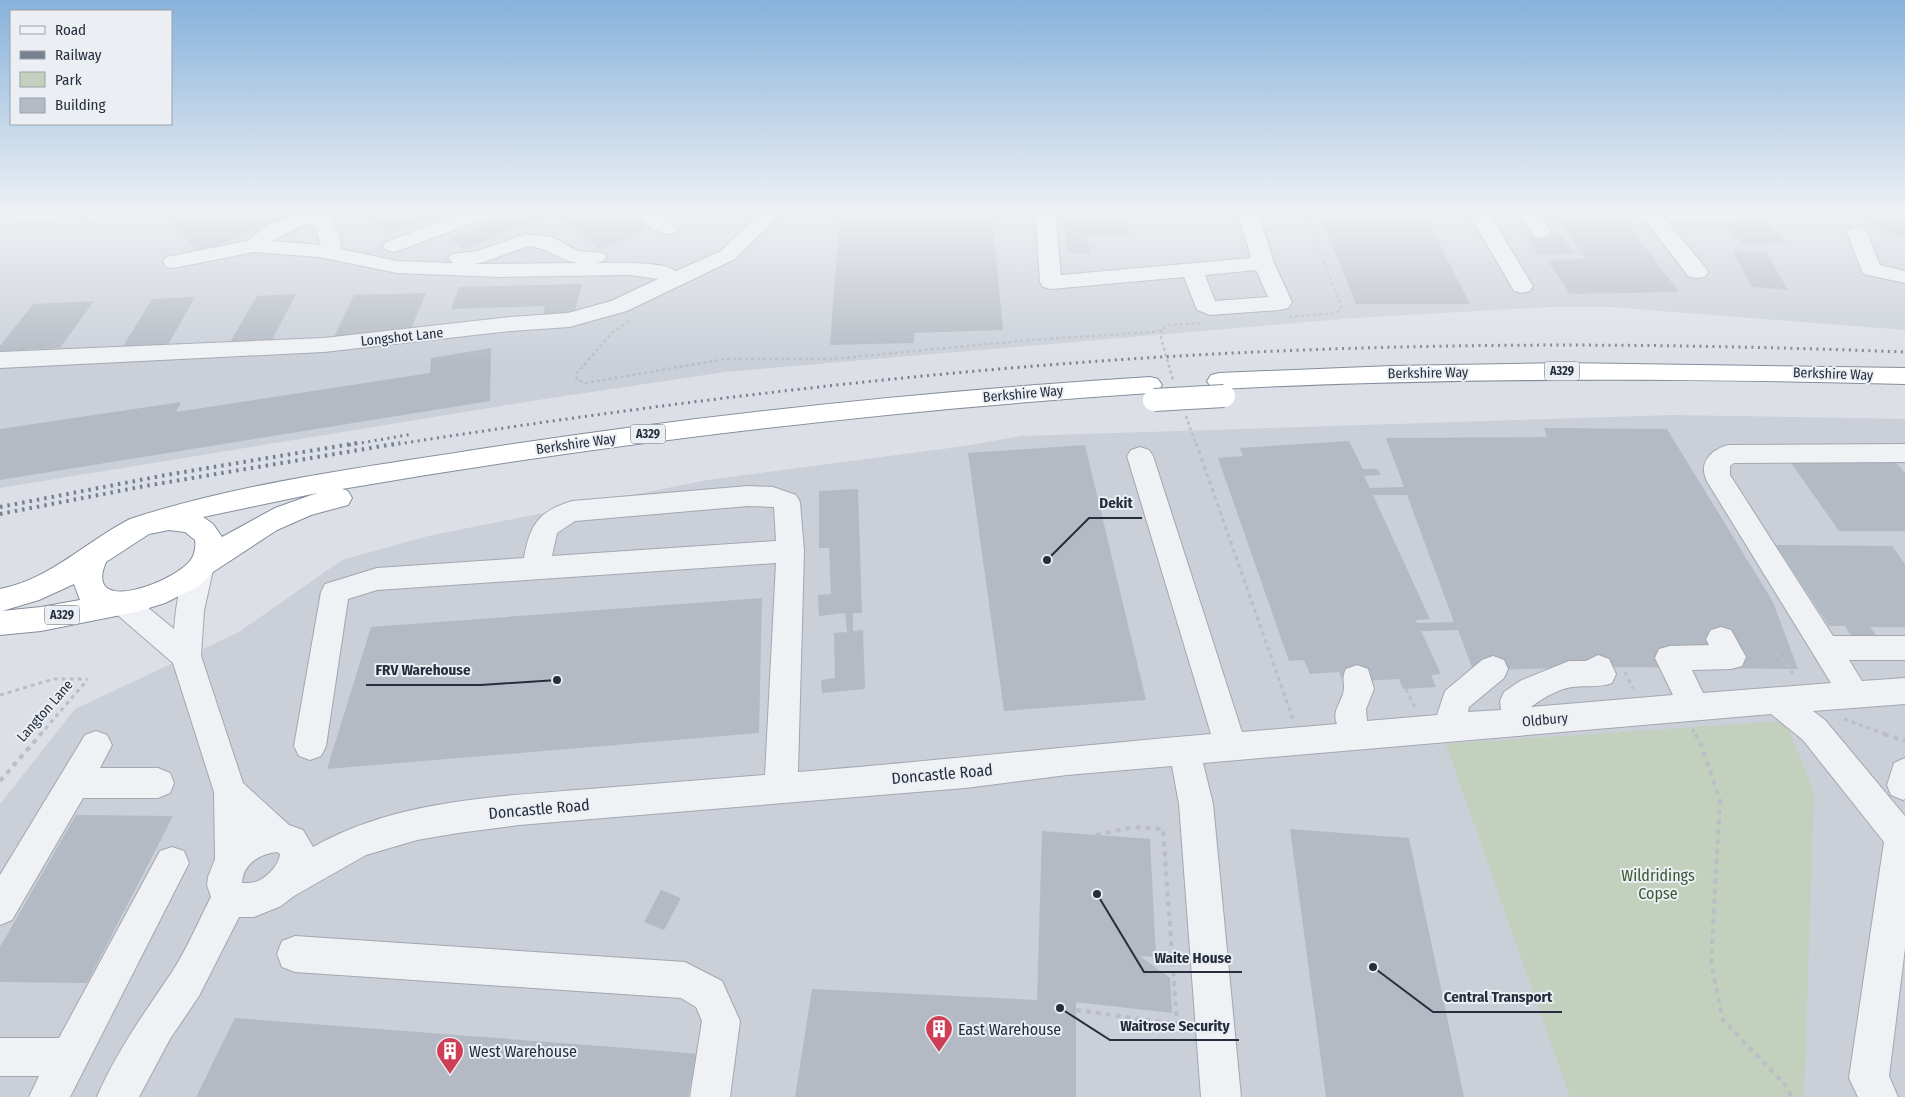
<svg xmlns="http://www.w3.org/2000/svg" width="1905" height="1097" font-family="'Fira Sans Condensed',sans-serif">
<rect width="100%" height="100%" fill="#dce0e6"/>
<path fill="#cacfd8" d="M94,212H1905V330L1610,307H1549L1353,318L725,372L538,400L0,488V225Z
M1673,415L1905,419V1097H0V804L75,709L239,632L342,560L428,536L707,480L965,446L1021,436Z"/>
<path fill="#c2d0bd" d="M1785,721L1814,792L1804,1097H1570L1446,744Z"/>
<path fill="#b4bac3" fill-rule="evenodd" d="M180,212H304L198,253L167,217Z
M366,212H446L389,234Z
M518,212H555L463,250L452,239Z
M556,212H627L648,229L600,250Z
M840,212H992L1003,330L914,333V343L830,345Z
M1063,212H1126L1131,236H1087L1090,253H1068Z
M1319,212H1423L1470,304H1356Z
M1553,212H1618L1679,292L1570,294L1547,260L1586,259Z
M1744,212H1780V213L1748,215Z
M1857,212H1905V236L1894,238Z
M1766,221L1787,243L1742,244L1722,223Z
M1526,235H1561L1574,254L1538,255Z
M1732,250L1767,253L1788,290L1752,287Z
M582,284L574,314L543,315L545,306L451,309L459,287Z
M426,293L408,336L333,339L354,295Z
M296,294L271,342L229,344L257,296Z
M195,297L168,345L122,348L152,299Z
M94,301L60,348L0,351V346L33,304Z
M491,348L490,401L0,480V429L181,402L176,412L430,373L431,358Z
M1544,428L1667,429L1773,602L1798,669L1618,667L1473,670L1458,630L1421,631L1441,674L1431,675L1436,687L1403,689L1399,679L1364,681L1362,678L1342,679L1339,672L1310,674L1304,660L1289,661L1218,458L1243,456L1240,448L1349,441L1363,469H1377L1381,475L1364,476L1370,488L1404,487L1386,438L1547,437ZM1373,495H1407L1454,622L1417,623L1416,620L1430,619Z
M1085,445L1146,700L1004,711L968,453Z
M1789,460L1895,461L1905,473V531H1839Z
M858,489L862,613H853V631L863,630L865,689L822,693L821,680L835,678L834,633L847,632L845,613L819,616L818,595L831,594L829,548H819V491Z
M1776,545L1892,546L1905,564V627H1870L1881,642H1855L1845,626H1829Z
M762,598L759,733L327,769L371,627Z
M76,815L173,816L87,983L0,982V947Z
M1290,829L1409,838L1464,1097H1326Z
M1042,831L1150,839L1156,957L1140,956L1170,978L1172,1013L1076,1002V1097H795L812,989L1037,1000Z
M661,890L681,898L664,930L644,922Z
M235,1018L653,1050L697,1054L688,1097H196Z"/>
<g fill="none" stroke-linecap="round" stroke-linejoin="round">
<defs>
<path id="minor" d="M86,212H107C102,219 96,219 88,217Z
M306,212H315L330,217L340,236L341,249L397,261L453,263L448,258L452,254L477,251L526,234L552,237L578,251L603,253L607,257L603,261L597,263C615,263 662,261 676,271L721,251L761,212H782L735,259L627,311L569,327L511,331L324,352L0,368V352L324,338L511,317L568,313L611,301L658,279L630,275L499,277L397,273L319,257L254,252L174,268L166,267L163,262L166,257L247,241L268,225L289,217ZM303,225H315L321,245L272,241ZM528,246C546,247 560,261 579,263L475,264L487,261Z
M466,212H494L491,216L400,250L393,252L386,250L383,246L386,242Z
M635,212H658L678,229L675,233C661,237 643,224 635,212Z
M1035,212H1055L1061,275L1251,258L1238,212H1258L1274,263L1292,302L1288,308L1280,310L1210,315L1197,310L1184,277L1051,289L1043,287L1040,282ZM1256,270L1268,297L1215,301L1205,275Z
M1468,212H1488L1533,286L1530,291L1522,293L1514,291Z
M1517,212H1537L1551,232L1548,236L1541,238L1534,236Z
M1639,212H1659L1705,267L1708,272L1705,277L1697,278L1689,277Z
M1665,212H1741L1743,215L1740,219L1733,221L1678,222L1671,220Z
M1857,227L1864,229L1867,233L1880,265L1905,271V283L1863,274L1847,233L1850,229Z
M1905,444V462L1734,463L1730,466V475L1833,636H1905V660H1849L1862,681L1905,678V704L1813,711L1825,720L1905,816V948L1889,1076L1898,1097H1858L1849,1078L1884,842L1803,740L1771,714L1203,763L1213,804L1241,1097H1201L1179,804L1172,766L1067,775L965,788L519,825L458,833L417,840L366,855L294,896L281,906L254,917H239L199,996L170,1039L139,1097H97C116,1052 145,1012 172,972C187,949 198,922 211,897L207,885L208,877L215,859L214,792L173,663L114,612L110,604L114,596L124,593L134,596L174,629C176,607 179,582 189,562L199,559L209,562L213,570L204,611L201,656L243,783L289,825L303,830L313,847C392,802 487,797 577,790C640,785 702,780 765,775L776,563L377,590L348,599L326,746L321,756L310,760L299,756L294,746L321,592L325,584L377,568L524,558C530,524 539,511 572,501L748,486L773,487L796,495L800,502L804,551L798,772C936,761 1073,746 1211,734L1127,456L1131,450L1140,447L1149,450L1153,456L1242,732L1337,724C1331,710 1343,702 1344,688C1344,680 1342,677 1346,669L1357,665L1368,669L1374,689L1366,709L1367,721L1437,715L1445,691L1482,660L1493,656L1504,660L1508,669L1504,678L1469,707L1468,712L1501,710L1500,701L1504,692L1520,681L1569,661H1586L1598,655L1609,659L1616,674L1612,683C1598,688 1587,685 1573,687C1560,688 1541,699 1531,707L1673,695L1655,658L1659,649L1670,646L1709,645L1706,639L1711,630L1721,627L1731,630L1746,657L1742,666L1731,669L1692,670L1703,693L1831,683L1708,483C1697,464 1710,450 1728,445ZM748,506L774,507L776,541L552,556L557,533L575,521ZM277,852L280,854C279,865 266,879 255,882C251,883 246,883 242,883C243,864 259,854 277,852Z
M96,731L107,735L112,745L100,768H158L170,773L174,783L170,793L158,798H83L12,920L0,925V875L85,735Z
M1905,758V799L1903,800L1891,795L1887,785L1894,763Z
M172,847L184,851L189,863L70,1097H29L39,1076H0V1038H59L160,851Z
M295,936L685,962L722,981L740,1021L730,1097H690L702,1021L696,1007L681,998L295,972L282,967L277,954L282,941Z"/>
<path id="highway" d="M1562,363L1905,368V384C1676,378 1448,377 1219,389L1211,387L1207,381L1211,375L1219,373L1391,366Z
M1150,377L1158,379L1162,385L1158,391L1150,393C879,411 609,443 342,489L348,491L352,498L348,505L311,515L277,530L213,572L199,586L165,603L136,612L41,631L0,635V589C51,579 85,542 130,519C243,482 362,468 480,449C702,415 925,391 1150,377ZM317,493L275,508L222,537L213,524L203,517ZM169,530L185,532L195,540C196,545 195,553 192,558C179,581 82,618 106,562L149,534ZM74,584L80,600L41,607L2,611L39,600Z"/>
</defs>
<use href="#minor" stroke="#a2a7b0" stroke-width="2"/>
<use href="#highway" stroke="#848e9d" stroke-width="2"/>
<path stroke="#bbbec5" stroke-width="2.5" stroke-dasharray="3 3" stroke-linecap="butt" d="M1289,317L1336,313L1340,310L1341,306L1304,212
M629,321L612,333L576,374L577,380L586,383L725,359H831L1031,340L1152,332L1162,330L1167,325L1203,323
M1162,330L1161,338L1173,380
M1186,416L1196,445"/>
<path stroke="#bbbec5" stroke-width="3" stroke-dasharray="4 4" stroke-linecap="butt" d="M1196,443L1293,719
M1775,653L1790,668L1794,677
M1625,672L1633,689
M1406,689L1416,710
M0,695L54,679H87
M1844,719L1888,735
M1692,729L1696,735
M40,735L88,679"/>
<path stroke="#bbbec5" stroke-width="4" stroke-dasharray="5 5" stroke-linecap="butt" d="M1695,734L1699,739L1720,800L1711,963L1723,1020L1788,1088L1791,1097
M1884,734L1905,741
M0,781L41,734
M1096,835L1133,827
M1076,1010L1177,1024L1163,829L1133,827"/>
<use href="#minor" fill="#eff1f5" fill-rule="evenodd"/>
<use href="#highway" fill="#fff" fill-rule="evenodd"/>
<path stroke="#768090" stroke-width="3" stroke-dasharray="2 4.5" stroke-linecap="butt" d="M349,445L413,434
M392,445C686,399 982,363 1279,351C1488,342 1696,344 1905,352"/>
<path stroke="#768090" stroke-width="4" stroke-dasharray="2.5 5" stroke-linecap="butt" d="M0,507L166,475L357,443
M0,514L145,486L400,443"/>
<defs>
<path id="highway-bridge" d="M1154,400L1224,396"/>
</defs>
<use href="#highway-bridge" stroke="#848e9d" stroke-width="24" stroke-linecap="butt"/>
<use href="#highway-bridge" stroke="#fff" stroke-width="22"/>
</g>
<linearGradient id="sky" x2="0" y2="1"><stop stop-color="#87b2db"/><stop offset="0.58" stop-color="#eff1f4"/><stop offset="1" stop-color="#eff1f4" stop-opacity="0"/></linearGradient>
<rect width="1905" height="365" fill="url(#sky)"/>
<defs>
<symbol id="building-pin" viewBox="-11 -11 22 30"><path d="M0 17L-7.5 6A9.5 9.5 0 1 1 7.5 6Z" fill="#ce3f55" stroke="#ebeff4"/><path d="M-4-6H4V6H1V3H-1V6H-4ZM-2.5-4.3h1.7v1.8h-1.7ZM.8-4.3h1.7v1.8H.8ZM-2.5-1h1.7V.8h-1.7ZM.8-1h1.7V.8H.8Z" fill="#fff"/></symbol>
</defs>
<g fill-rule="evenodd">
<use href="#building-pin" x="923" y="1013" width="32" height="43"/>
<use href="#building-pin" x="434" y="1035" width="32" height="43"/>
</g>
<g text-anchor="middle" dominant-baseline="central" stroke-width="4" stroke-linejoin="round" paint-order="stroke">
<g fill="#ebeff4" stroke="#616874" stroke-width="1">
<rect x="1544.5" y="361.5" width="35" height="19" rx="4"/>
<rect x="630.5" y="424.5" width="35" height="19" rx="4"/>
<rect x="44.5" y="605.5" width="35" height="19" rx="4"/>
</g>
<g font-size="12" font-weight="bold" fill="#262e3d">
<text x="1562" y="371">A329</text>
<text x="648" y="434">A329</text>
<text x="62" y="615">A329</text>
</g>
<g font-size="14" fill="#262e3d" stroke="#ebeff4">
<text transform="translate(402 337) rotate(-6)">Longshot Lane</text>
<text transform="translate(1428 373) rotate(-1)">Berkshire Way</text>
<text transform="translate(1833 374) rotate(2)">Berkshire Way</text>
<text transform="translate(1023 394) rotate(-5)">Berkshire Way</text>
<text transform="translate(576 444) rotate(-8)">Berkshire Way</text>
<text transform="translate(45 711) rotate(-49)">Langton Lane</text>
<text transform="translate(1545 720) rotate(-5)">Oldbury</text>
</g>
<g font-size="16" fill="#262e3d" stroke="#ebeff4">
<text transform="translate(942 774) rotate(-5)">Doncastle Road</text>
<text transform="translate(539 809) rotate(-5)">Doncastle Road</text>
</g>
<g font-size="16" fill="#3b5833" stroke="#ebeff4">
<text x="1658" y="875">Wildridings<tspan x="1658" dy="18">Copse</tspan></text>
</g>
<g font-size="16" fill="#262e3d" stroke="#ebeff4" text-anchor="start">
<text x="958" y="1029">East Warehouse</text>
<text x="469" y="1051">West Warehouse</text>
</g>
</g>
<path fill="none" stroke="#262e3d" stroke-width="2" d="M1047 560L1089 518H1142M557 680L481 685H366M1097 894L1144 972H1242M1373 967L1433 1012H1562M1060 1008L1110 1040H1239"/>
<g fill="#262e3d" stroke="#ebeff4" stroke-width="2">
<circle cx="1047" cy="560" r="5"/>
<circle cx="557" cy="680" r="5"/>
<circle cx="1097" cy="894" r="5"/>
<circle cx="1373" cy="967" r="5"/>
<circle cx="1060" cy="1008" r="5"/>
</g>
<g font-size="15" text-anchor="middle" font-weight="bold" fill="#262e3d" stroke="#ebeff4" stroke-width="4" stroke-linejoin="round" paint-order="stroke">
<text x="1116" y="508">Dekit</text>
<text x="423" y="675">FRV Warehouse</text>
<text x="1193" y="963">Waite House</text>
<text x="1498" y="1002">Central Transport</text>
<text x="1175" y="1031">Waitrose Security</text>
</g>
<rect x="10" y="10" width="162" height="115" fill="#ebeff4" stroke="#9ca2ab"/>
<rect x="20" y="26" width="25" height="8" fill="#eff1f5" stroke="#9ca2ab"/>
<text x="55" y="35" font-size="15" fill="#262e3d">Road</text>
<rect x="20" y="51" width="25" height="8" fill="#768090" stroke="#9ca2ab"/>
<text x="55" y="60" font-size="15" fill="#262e3d">Railway</text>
<rect x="20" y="72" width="25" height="15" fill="#c2d0bd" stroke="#9ca2ab"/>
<text x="55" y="85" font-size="15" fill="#262e3d">Park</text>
<rect x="20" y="98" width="25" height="15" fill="#b4bac3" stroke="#9ca2ab"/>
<text x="55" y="110" font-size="15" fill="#262e3d">Building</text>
</svg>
